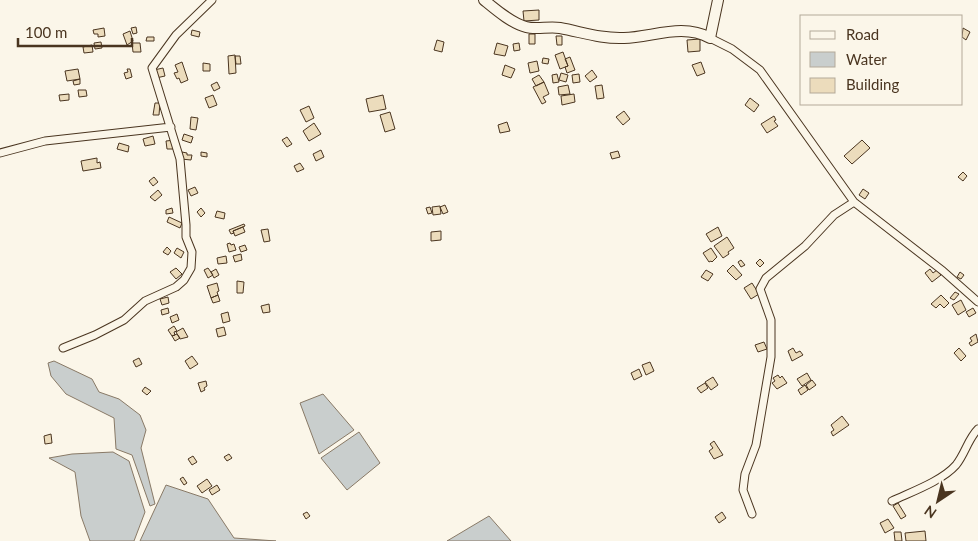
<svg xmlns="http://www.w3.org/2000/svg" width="978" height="541" font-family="Lato,sans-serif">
<rect width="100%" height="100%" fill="#fbf6e9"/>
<path fill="#c9cecd" stroke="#887966" d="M54,361L92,379L99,392L119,399L140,415L146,430L141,448L155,504L150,506L132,455L116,449L114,418L66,394L51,376L48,363Z
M323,394L354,430L319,454L300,403Z
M359,432L380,463L347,490L321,458Z
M113,452L129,461L145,512L134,541H90L81,516L75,472L49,458L72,454Z
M166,485L208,499L234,538L276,541H140Z
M489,516L511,541H447Z"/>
<path fill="#ecdcbc" stroke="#4a3520" d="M539,10V20L524,21L523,11Z
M136,27L137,33L133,34L131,28Z
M104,28L105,36L98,37V34H94L93,30Z
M963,28L970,32L966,40L962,37Z
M192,30L200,32L199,37L191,35Z
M130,31L133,41L127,45L123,34Z
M529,34H535V44H529Z
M556,36H562V45H557Z
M147,37H154V41H146Z
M700,39V51L688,52L687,40Z
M437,40L444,42L442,52L434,50Z
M101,42L102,48L95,49L94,43Z
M132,43H140L141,52H133Z
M497,43L508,46L505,56L494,54Z
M519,43L520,50L514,51L513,44Z
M92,45L93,52L84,53L83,47Z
M563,52L568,66L560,69L555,55Z
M235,55L236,73L229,74L228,56Z
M235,56H240L241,64H236Z
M570,57L575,70L567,73L565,67L568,66L565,59Z
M543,58L549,59L548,64L542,63Z
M537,61L539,71L530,73L528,63Z
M182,62L188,80L181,83L179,78L177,79L174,73L178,72L175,65Z
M701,62L705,73L697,76L692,65Z
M203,63L210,64V71H203Z
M505,65L515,69L511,78L502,75Z
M163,68L165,76L156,78L154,70Z
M78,69L80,79L67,81L65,71Z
M127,69H130L132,77L126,79L124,73L128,72Z
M592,70L597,77L590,82L585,76Z
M561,73L568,75L566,82L559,80Z
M557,74L559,82L553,83L552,75Z
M579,74L580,82L573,83L572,75Z
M539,75L544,82L536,86L532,79Z
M80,79V84L74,85L73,81Z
M217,82L220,88L214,91L211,85Z
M544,82L549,94L543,97L546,102L542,104L533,87Z
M568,85L570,94L559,95L558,87Z
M602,85L604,98L597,99L595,86Z
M78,90H86L87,96L79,97Z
M69,94V100L60,101L59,95Z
M574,94L575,102L562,105L561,96Z
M213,95L217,105L209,108L205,98Z
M383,95L386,109L369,112L366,99Z
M750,98L759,105L754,112L745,105Z
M155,103H160L159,115H153Z
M309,106L314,118L306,122L300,110Z
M624,111L630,119L623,125L616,117Z
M390,112L395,129L385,132L380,115Z
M774,116L776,120L774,121L778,126L767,133L761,124Z
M191,117L198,118L196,130L190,129Z
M507,122L510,131L500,133L498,125Z
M314,123L321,134L309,141L303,131Z
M184,134L193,137L191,143L182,140Z
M153,136L155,144L145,146L143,139Z
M287,137L292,144L287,147L282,140Z
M175,140V149H167L166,141Z
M862,140L870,148L852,164L844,156Z
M119,143L129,146L128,152L117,149Z
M321,150L324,157L316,161L313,154Z
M618,151L620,157L612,159L610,153Z
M182,152L187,153V155H192L191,160L181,159Z
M201,152L207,153V157L201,156Z
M97,158V163L100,162L101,168L83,171L81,161Z
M300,163L304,169L297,172L294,166Z
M963,172L967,176L963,181L958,177Z
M154,177L158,182L153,186L149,181Z
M195,187L198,193L191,196L188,190Z
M863,189L869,193L865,199L859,195Z
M158,190L162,195L155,201L150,197Z
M445,205L448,212L443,214L440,207Z
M440,206L441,214L433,215L432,207Z
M430,207L432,213L428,214L426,208Z
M172,208L173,213L166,214V210Z
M201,208L205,213L201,217L197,212Z
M217,211L225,213L224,219L215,217Z
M169,217L182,223L180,228L167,222Z
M244,224L245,226L233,231L234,233L231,234L229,230Z
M243,227L245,232L235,236L233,231Z
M718,227L722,236L711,242L706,234Z
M268,229L270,241L264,242L261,230Z
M441,231V240L431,241V232Z
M727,237L734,248L728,252L729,254L723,258L714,246Z
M230,243L231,245L234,244L236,250L229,252L227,244Z
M245,245L247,250L241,252L239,247Z
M167,247L171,251L168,255L163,252Z
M177,248L184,252L181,258L174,253Z
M711,248L717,257L712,262L711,261L709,262L703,253Z
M241,254L242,260L235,262L233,256Z
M226,256L227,263L218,264L217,258Z
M760,259L764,263L760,267L756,263Z
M741,260L745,265L741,267L738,262Z
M733,265L742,275L736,280L727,271Z
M176,268L182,274L176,279L170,272Z
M208,268L213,275L208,278L204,270Z
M216,269L219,275L214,278L211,272Z
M930,269L933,273L937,270L941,275L932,282L925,273Z
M706,270L713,274L708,281L701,277Z
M960,272L964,275L961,279L957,277Z
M237,281L244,282L243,293H237Z
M217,283L219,291L217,292L218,295L211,298L207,286Z
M752,283L759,294L751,299L744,288Z
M955,292L959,294L954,300L950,298Z
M218,295L220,301L213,303L211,298Z
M941,295L949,303L944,308L940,304L936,308L931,304Z
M168,297L169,303L162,305L160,299Z
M961,300L966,310L958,315L952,305Z
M269,304L270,312L263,313L261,306Z
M168,308L169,313L162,315L161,310Z
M973,308L976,313L969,317L966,312Z
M228,312L230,321L223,323L221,314Z
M177,314L179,320L172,323L170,317Z
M174,326L177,331L174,332L175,335L172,336L168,330Z
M224,327L226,335L218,337L216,329Z
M183,328L188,337L180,339L176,332Z
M177,334L180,338L175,341L172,336Z
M976,334L978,342L971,346L969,343L972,341L970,338Z
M764,342L767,349L758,352L755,345Z
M793,348L796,353L800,351L803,355L792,361L788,351Z
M959,348L966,356L961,361L954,353Z
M192,356L198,364L190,369L185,361Z
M139,358L142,364L136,367L133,361Z
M650,362L654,371L646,375L642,365Z
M639,369L642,376L634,380L631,373Z
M807,373L811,380L802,386L797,379Z
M778,375L780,378L782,376L787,383L777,389L772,383L775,381L773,378Z
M713,377L718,385L711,390L705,382Z
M812,380L816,385L809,390L806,385Z
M206,381L207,386L204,388L205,390L201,392L198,383Z
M705,383L708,388L701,393L697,388Z
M805,385L808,390L801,395L798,390Z
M145,387L151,391L147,395L142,391Z
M842,416L849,425L833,436L831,432L834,430L831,425Z
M51,434L52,443L45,444L44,436Z
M714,441L723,455L714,459L709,451L713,448L710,444Z
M229,454L232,458L227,461L224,457Z
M193,456L197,462L192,465L188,459Z
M183,477L187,483L184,485L180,479Z
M207,479L212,486L202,493L197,486Z
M217,485L220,490L212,495L209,490Z
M898,503L906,516L901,519L893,506Z
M307,512L310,516L306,519L303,514Z
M722,512L726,518L719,523L715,517Z
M888,519L894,528L885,533L880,523Z
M925,531L926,541H906L905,533Z
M894,532H901L902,541H895Z"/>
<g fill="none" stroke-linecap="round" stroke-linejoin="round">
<defs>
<path id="street" d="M710,38L732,49L760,70L854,202L943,271L978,302
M0,153L45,141L171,127
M63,348L95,335L124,320L145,301L176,287L184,280L191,268L192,252L186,237V225L180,159L152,68L176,35L212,0
M892,501C911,492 942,481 956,465C965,454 968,439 978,429
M752,514L743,490L745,474L756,445L771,357V320L760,289L766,278L805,246L834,215L854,202"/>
<path id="secondary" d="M484,0C495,9 511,23 526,27C536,30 549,26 560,28C582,32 601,39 624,38C653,37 683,23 710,38L718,0"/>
</defs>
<use href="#street" stroke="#4a3520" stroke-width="9"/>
<use href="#secondary" stroke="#4a3520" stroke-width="12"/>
<use href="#street" stroke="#fbf6e9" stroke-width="7"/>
<use href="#secondary" stroke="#fbf6e9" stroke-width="10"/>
</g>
<rect x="800" y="15" width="162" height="90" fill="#fbf6e9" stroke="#b4a999"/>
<rect x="810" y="31" width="25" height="8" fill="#fbf6e9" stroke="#b4a999"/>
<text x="846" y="40" font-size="15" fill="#4a3520">Road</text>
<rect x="810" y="52" width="25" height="15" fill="#c9cecd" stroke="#b4a999"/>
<text x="846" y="65" font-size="15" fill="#4a3520">Water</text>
<rect x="810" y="78" width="25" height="15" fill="#ecdcbc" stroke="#b4a999"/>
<text x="846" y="90" font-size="15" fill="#4a3520">Building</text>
<g transform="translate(938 501) rotate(215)" stroke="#fbf6e9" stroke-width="4" paint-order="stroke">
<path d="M0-4L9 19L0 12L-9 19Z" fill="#4a3520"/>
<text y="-8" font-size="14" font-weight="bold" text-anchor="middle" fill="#4a3520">N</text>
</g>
<path d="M18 38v8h114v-8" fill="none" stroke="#4a3520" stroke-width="2.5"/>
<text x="25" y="38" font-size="15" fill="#4a3520" stroke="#fbf6e9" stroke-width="4" paint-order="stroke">100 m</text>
</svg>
